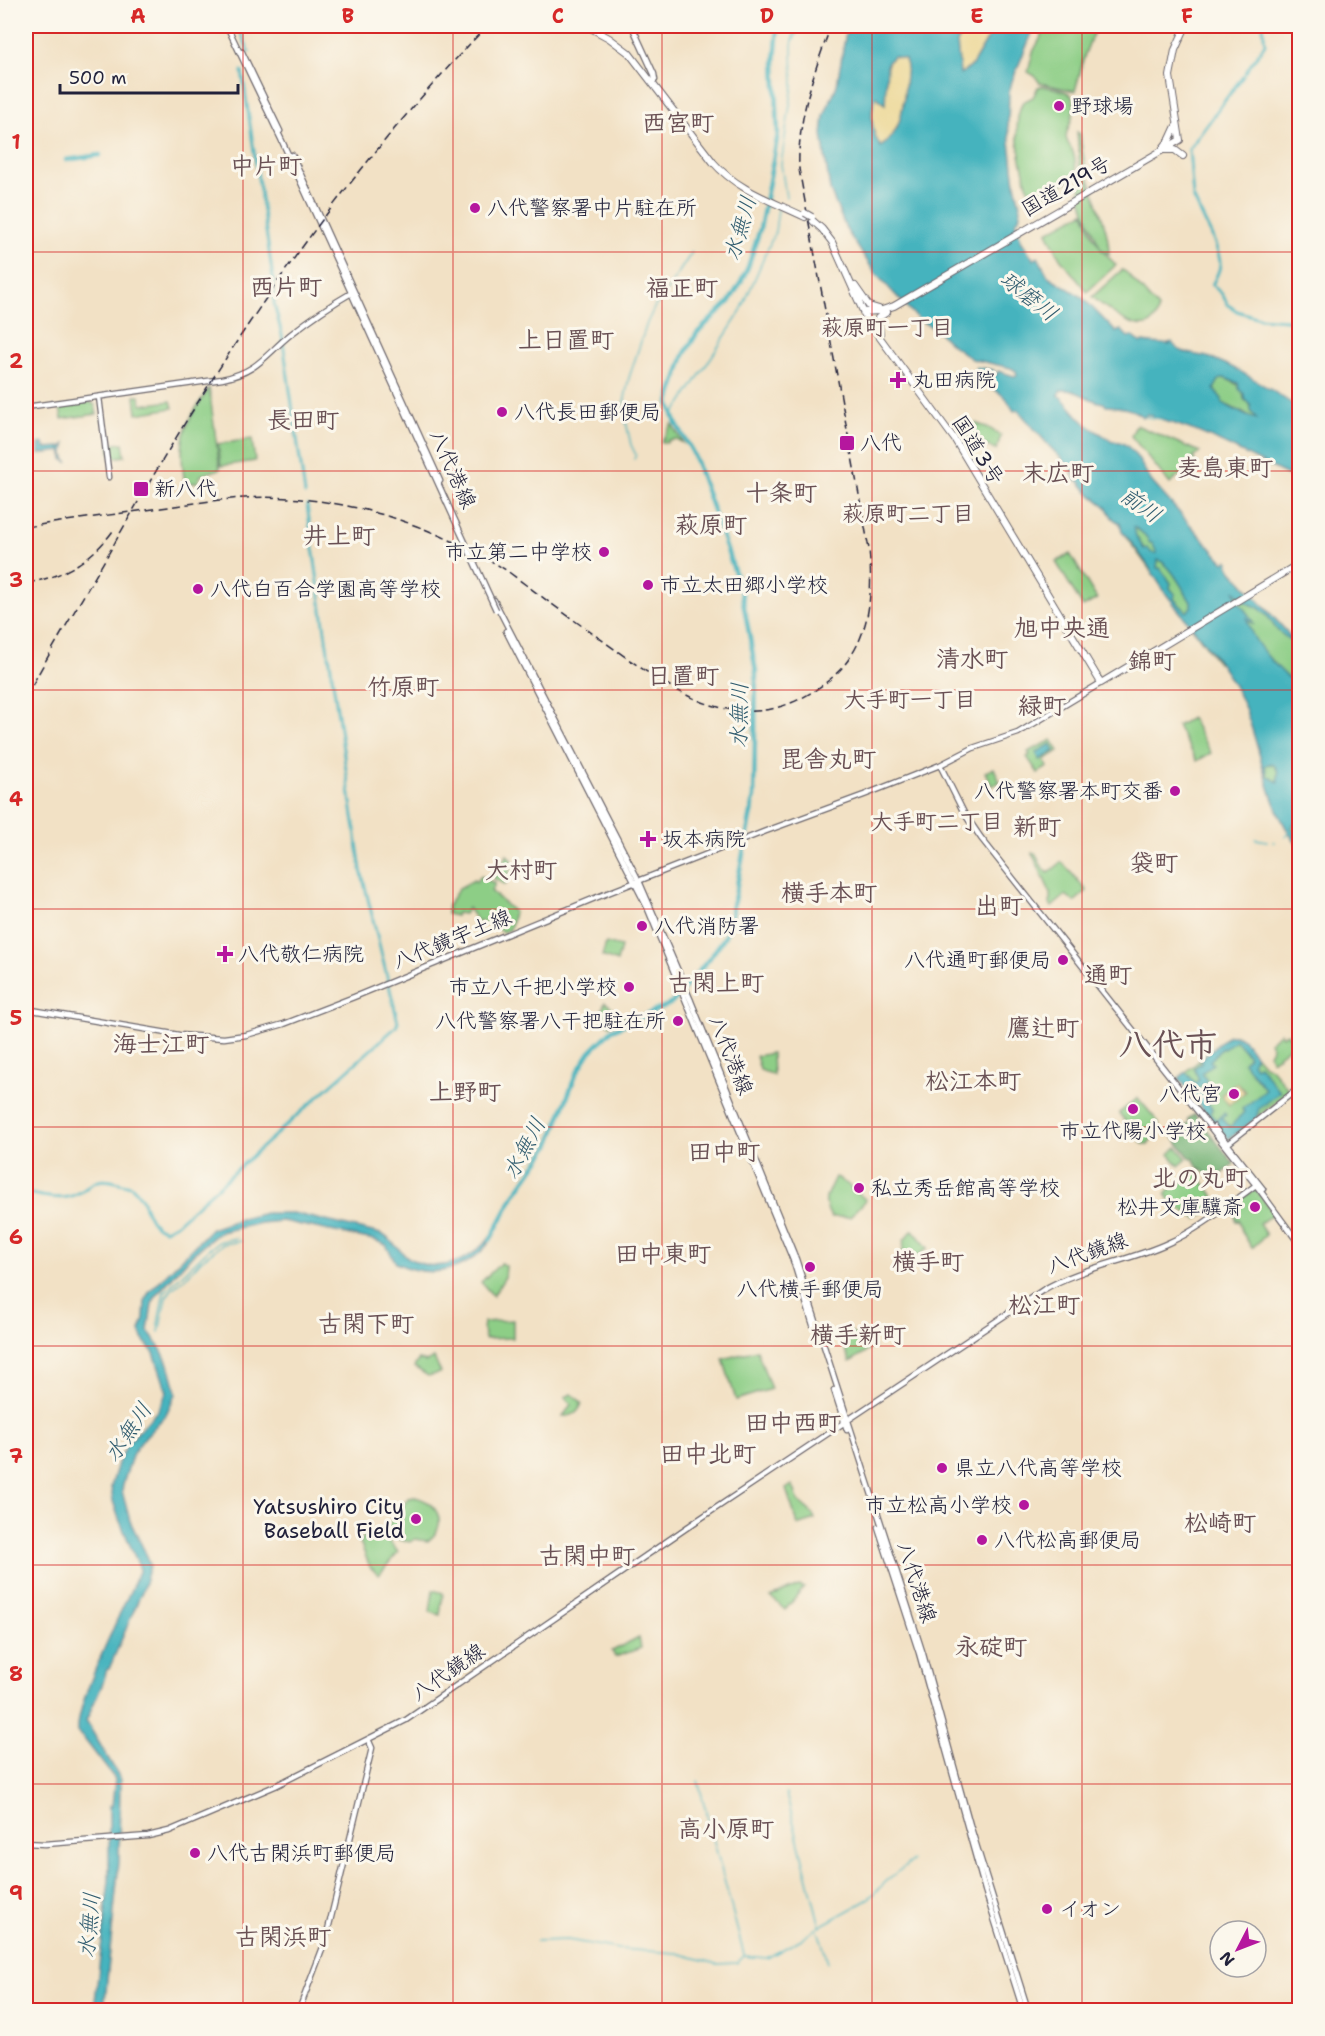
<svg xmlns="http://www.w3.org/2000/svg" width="1325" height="2036" font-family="'Shantell Sans','Klee One',sans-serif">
<rect width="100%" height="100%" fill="#fbf7ec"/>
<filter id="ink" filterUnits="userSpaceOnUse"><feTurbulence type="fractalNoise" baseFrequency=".0167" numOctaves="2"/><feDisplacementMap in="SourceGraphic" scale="12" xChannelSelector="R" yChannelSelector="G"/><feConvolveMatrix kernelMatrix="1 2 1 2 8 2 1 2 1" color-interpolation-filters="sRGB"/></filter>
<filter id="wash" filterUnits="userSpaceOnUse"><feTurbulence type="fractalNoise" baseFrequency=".008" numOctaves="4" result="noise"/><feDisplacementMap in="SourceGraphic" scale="24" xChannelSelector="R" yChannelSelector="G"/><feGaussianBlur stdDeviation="1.35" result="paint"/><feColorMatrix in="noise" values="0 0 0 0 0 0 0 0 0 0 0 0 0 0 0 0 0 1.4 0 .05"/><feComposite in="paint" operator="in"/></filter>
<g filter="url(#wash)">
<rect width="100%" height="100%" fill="#f2e1c5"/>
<path fill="#8dce86" stroke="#587860" stroke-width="1.5" d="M1047,26H1096L1085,54L1075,91L1040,83L1035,76L1028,72L1033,52Z
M1042,86C1064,91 1080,89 1072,118C1071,124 1067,129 1066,136C1066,143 1071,146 1073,152C1076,160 1076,168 1076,176L1033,201L1031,199C1024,173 1009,126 1023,102L1033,97L1038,87Z
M1077,132L1080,134C1082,154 1087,175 1094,194C1101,215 1109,233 1109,254L1100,248L1116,265L1087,292L1060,258L1047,232L1084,212L1093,236L1100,247L1085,211L1080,194L1081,181Z
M1122,270L1126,272L1158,308C1158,314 1157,316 1153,321C1139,337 1105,307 1092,297Z
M1224,378C1234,382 1244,386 1244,399L1251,406L1257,419L1222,403L1214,389L1219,380Z
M209,388L220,469L201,475L198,482L185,484C177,437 184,426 209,388Z
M135,396H140L141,405L171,401L173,408L137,414Z
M90,402L95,405L97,414L62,419L60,407Z
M975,423L989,428L1001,436L996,450L981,443L968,440L972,425Z
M672,424L683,443L676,439L668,440L667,443L661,442Z
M1136,425L1200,452L1193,458L1195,461L1170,484L1131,436Z
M252,439L255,461L221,466L218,444Z
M123,443L125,456L111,458L109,445Z
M1127,514L1178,573L1219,664L1126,537L1128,529Z
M1070,554L1097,599L1083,607L1056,562Z
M1228,564L1232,571L1286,631L1299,650V718L1237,629Z
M1243,702L1276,751L1274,765L1280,775L1287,807H1289L1298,822L1297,827L1299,828V847C1275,816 1265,777 1257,741C1254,728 1247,715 1243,702Z
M1191,718L1211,753L1197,761L1177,726Z
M1052,740L1059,751L1044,760L1048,767L1038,773L1027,757L1030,755L1028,752Z
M994,768L1000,782L992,786L985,772Z
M1032,853H1035L1041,865L1048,873L1062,862L1087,891L1074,902L1066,895L1052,907L1050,904V892Z
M507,855L511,859V867L505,885L493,878Z
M481,876L495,884L491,891L514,912L510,930L503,932L482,921H477L468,908L464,914L457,913L456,916L447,914L448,905L459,888L474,880L476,882Z
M606,943L621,947L617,962L602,956Z
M605,1002L625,1017L610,1025L599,1019Z
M1280,1033L1282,1036L1287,1033L1295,1042L1272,1060L1269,1054L1272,1048L1269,1042Z
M1229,1035H1236L1240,1037L1264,1065L1271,1068L1290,1091L1229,1139L1179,1078Z
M772,1053L773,1075L760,1070L756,1056Z
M1138,1098L1159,1123L1158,1129L1148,1144H1143L1119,1113Z
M1177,1147L1187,1159L1179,1166L1169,1154Z
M1196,1172L1219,1203L1197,1219L1173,1204L1165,1194Z
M835,1177L847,1184L866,1200L850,1217H831C821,1200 827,1194 835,1177Z
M1255,1189L1274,1213L1259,1224L1266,1235L1252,1248L1242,1232L1239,1220L1236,1221L1235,1213L1228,1215L1229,1207Z
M913,1230L928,1248L900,1270L904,1240Z
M501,1263L506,1266L505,1277L493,1296L481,1282Z
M513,1320V1338L485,1339L483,1330L484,1322Z
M849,1331L874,1347L850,1362L842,1342Z
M757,1350L771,1389L736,1400L723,1359Z
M434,1358L441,1373L428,1376L414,1367L419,1359L426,1362Z
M572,1394L582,1403C578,1414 574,1415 563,1417L571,1404L565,1397Z
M792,1485C796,1490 795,1494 798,1499C803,1508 812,1509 815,1519L798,1525L786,1489Z
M415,1497C438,1502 449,1525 428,1541L415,1539L410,1542L392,1538L387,1528L395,1512L398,1513L408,1498Z
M369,1529L379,1534L382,1532L398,1552L379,1575L370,1567L360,1542Z
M799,1586L804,1588L785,1610L771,1597Z
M433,1590L443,1593L440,1615L430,1612Z
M639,1637L641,1648L615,1657L612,1651Z"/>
<path fill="#72b173" stroke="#4a6a57" stroke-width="1.5" d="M1195,1114L1234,1164L1214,1181L1197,1166L1193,1158L1191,1159L1172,1136L1190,1122L1188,1119Z"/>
<path fill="#eeda9e" stroke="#887e6c" stroke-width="1.5" d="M965,26H995L971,67L960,74L957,43Z
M893,56L905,59L907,66C903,94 907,129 880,147C870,132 870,112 875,95L884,104C888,86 880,71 893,56Z
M1237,1083L1245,1092L1229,1105L1221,1095Z"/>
<path fill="#44b3be" stroke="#336a7c" stroke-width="1.5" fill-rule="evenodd" d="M847,26H965L957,43L960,74L971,67L995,26H1035L1012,81L1009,93L1008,124L1015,184L1021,209L1019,218L1015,223L1022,242L1034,260L1038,257L1048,276L1082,297L1116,332L1121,330L1128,337L1131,336L1141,343L1143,342C1152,344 1161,343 1171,345L1168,343L1172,342C1180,357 1201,353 1216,360C1246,372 1272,391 1299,408V480C1255,461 1212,433 1164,421L1161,418H1153V416L1147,414L1143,418C1135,408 1118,407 1106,406L1104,403C1089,402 1075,386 1060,391L1058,395C1068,402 1075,415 1085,423C1094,431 1103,434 1112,442C1131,437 1143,470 1152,482L1219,557L1224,562L1227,560L1229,562L1228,564L1232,571L1286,631L1299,650V653L1293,643L1277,630L1268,617L1259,608L1245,602L1235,591C1236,604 1250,612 1254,625L1247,618C1250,643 1282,672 1299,688V828L1297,827L1296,821L1292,826V829L1295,830L1294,836L1299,832V847C1265,805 1263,751 1243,704C1227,665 1192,629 1167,595C1153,575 1139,548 1122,532L1120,523C1108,518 1111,510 1104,505C1092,496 1087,492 1078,480L1076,481L1074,478L1079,473L1080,469L1073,475V470L1050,447L1018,410L1014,411L1006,398L994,389L975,370L976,367L994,370V374L997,375L998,371L1014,376L1017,375L1016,371L1011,368L972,359L947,341L937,330L919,320L876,274L847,231L830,190L822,134L824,116L837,85ZM893,56L905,59L907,66C903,94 907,129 881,147C871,133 869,111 876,96L885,105L887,63ZM1224,378L1238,383L1239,389L1244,394V399L1251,406V411L1257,419L1247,416L1222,403V399L1214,389L1219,380ZM1134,527C1140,531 1148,536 1149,543H1152L1157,553H1152L1147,548L1144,549L1136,536ZM1158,560C1171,564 1183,590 1191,602V607L1187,612L1174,599L1175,594L1170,588L1171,583L1160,568H1157ZM1268,764L1274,765C1281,774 1277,773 1278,782L1267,776L1265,766Z
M44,443L45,448L61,447V449L66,443C64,451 62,456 68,463L63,459L62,451L39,454V444Z
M1051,744L1055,751L1040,760L1036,753Z
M1229,1035C1242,1033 1249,1047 1256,1056L1252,1062L1255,1067L1259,1065L1280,1092L1259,1109L1256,1118L1229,1139L1210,1119L1179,1078L1186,1072L1195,1083L1199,1080L1194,1068L1201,1063V1059ZM1235,1040L1249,1056L1243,1062L1266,1090L1242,1109L1244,1112L1230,1127L1222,1118L1226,1115L1224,1113L1216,1120L1210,1113L1213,1110L1197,1089L1207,1081L1202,1073L1213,1064L1210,1061L1222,1048L1224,1049Z
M266,1213H293L381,1234C393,1239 398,1252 409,1258C438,1276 473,1260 491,1235L494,1236C471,1270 434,1281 396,1263L386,1245L374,1240L282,1221L261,1223L220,1232L193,1254L157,1294L152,1304L148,1331C162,1347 174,1372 176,1394L165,1416L144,1438L133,1453L123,1484L122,1491L130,1521L148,1558L150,1566L143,1589L109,1669H107L103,1683L86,1721L120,1778L119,1862L104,2010H94L109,1880V1806H112L115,1779L78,1731C75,1702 127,1601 140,1569L119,1519L113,1501L111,1487L118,1463L128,1443L158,1410L167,1392L154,1353L144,1341L140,1331L144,1318L145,1301L149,1292L211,1229L240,1219Z"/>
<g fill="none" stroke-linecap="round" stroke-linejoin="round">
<path stroke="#44b3be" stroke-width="1.5" d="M794,39L800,26
M786,197L781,164L793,85L792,46L795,26
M681,404L740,313L775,232L778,209
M673,415L680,406
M1146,417L1162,419
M634,459L636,455L631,445L623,408L629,378L647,323L655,306L662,298L692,252
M1285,837L1288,835L1289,831
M1256,839L1267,841
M1273,842H1274
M158,1325L164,1292L209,1249L219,1242L236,1238
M159,1332L166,1297L172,1289L187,1276L201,1260L223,1244L241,1241
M698,1781L744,1955
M786,1793L820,1926L867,1900L892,1876L912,1861
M535,1941L568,1940L618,1949L677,1953L717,1964L737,1963L744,1956L767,1958L805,1937L817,1927L828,1962"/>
<path stroke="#44b3be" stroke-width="3" d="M238,26L249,52
M242,71L273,278L274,303L282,335L305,494
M1245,73L1265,44L1263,26
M1213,239L1193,197L1189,149L1243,76
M1214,241C1222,263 1223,265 1212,285L1222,294L1228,305L1237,311L1259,318L1300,321
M307,505L328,652
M26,1193C38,1195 55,1200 68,1197C91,1193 88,1173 119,1183C123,1184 129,1185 132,1187C149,1200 143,1224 165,1230L176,1224L396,1027L398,1022L361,870L329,655"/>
<path stroke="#44b3be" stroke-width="4.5" d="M66,160L100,155
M490,1240L515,1194L549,1146L576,1074L590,1052L612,1030L672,1003L709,959L724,938L729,926L754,797L756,671L741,590L693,453L676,423L669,402L684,355L697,333L729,302L741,282L748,267L760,229L778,134L775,61L778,26"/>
</g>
</g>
<g filter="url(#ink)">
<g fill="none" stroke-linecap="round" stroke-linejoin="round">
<defs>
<path id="major" d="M227,26L282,141L447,503
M632,26L654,74L655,80L653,81
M242,52L280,131
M292,155L440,481
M99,397L109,477
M26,407L222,379C258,372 265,355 291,334C310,319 332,304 353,292
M494,600L639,881L691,1001L796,1259L923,1654L970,1825L1028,2010
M506,631L647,907L793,1260L813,1325
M940,765L964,813L981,838L1256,1185L1300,1245
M26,1009L179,1035L224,1038L246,1035L284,1024L354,997L605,894L766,831L864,795L940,765L973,748L1018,733L1101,683
M1214,1127L1263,1189
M1226,1145L1300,1087
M834,1390L847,1430
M878,1527L919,1653L985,1890L1023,2010
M26,1843L45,1844L148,1836L169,1831L275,1786L406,1720L698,1520L1043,1290C1082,1267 1127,1262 1168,1243C1200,1229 1228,1205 1256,1185
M299,2010L325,1942L372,1748L368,1739"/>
<path id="highway" d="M587,26L609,38L629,53L713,162C737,190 772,201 805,217
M1163,148L1170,139L1176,126
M1165,150H1175L1183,156
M813,221L822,229L832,242L867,320L955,440L1101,683L1300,563
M855,286L869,306L879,309
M863,312L879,311L894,306L1180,140L1170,76L1175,50L1186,26
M880,334L878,318L887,312"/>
</defs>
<use href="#major" stroke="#6b656b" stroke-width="7"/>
<use href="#highway" stroke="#6b656b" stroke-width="8"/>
<use href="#major" stroke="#fff" stroke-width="4.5"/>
<use href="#highway" stroke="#fff" stroke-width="6"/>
<path stroke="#22223b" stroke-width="1.5" stroke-dasharray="9 4.5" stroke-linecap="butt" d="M26,527C71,520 116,514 161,508C203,502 245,495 288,498C367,503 438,529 506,570C539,595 572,619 606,643C673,691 742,745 824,684C869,651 874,601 869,549L799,169C797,120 814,71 831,26
M26,583C62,578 94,559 115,528
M26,697C53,645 85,595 114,544C220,356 336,182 487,26"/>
<defs>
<path id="major-bridge" d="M447,503L496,610"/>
<path id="highway-bridge" d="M805,213L812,217"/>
</defs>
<use href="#major-bridge" stroke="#6b656b" stroke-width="7" stroke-linecap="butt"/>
<use href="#highway-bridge" stroke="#6b656b" stroke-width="8" stroke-linecap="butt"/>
<use href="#major-bridge" stroke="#fff" stroke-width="4.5"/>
<use href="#highway-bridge" stroke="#fff" stroke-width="6"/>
</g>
</g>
<path fill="none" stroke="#d62828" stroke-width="1.5" stroke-opacity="0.55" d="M243,26V2010M453,26V2010M662,26V2010M872,26V2010M1082,26V2010M26,252H1300M26,471H1300M26,690H1300M26,909H1300M26,1127H1300M26,1346H1300M26,1565H1300M26,1784H1300"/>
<g fill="#b5179e" stroke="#fbf7ec" stroke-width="2">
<circle cx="1059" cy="106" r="6"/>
<circle cx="475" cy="208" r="6"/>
<path d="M895 371h6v6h6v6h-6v6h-6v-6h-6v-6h6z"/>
<circle cx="502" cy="412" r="6"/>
<rect x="839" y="435" width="16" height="16" rx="3"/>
<rect x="133" y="481" width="16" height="16" rx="3"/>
<circle cx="604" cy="552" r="6"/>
<circle cx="648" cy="585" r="6"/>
<circle cx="198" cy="589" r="6"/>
<circle cx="1175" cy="791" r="6"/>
<path d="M645 830h6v6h6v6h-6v6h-6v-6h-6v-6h6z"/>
<circle cx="642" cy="926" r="6"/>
<path d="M222 945h6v6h6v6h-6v6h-6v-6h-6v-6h6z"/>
<circle cx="1063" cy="960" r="6"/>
<circle cx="629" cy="987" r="6"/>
<circle cx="678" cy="1021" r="6"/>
<circle cx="1234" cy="1094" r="6"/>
<circle cx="1133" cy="1109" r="6"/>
<circle cx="859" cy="1188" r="6"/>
<circle cx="1255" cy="1207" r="6"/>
<circle cx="810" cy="1267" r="6"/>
<circle cx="942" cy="1468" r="6"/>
<circle cx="1024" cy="1505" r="6"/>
<circle cx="416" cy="1519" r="6"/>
<circle cx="982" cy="1540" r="6"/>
<circle cx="195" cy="1853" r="6"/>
<circle cx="1047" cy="1909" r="6"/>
</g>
<g text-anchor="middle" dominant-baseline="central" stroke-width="6" stroke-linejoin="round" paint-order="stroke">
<g font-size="21" fill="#22223b" stroke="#fbf7ec" text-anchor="start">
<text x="1071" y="106">野球場</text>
<text x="487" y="208">八代警察署中片駐在所</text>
<text x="912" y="380">丸田病院</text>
<text x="514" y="412">八代長田郵便局</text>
<text x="860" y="443">八代</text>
<text x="154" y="489">新八代</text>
<text x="592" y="552" text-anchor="end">市立第二中学校</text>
<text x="660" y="585">市立太田郷小学校</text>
<text x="210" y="589">八代白百合学園高等学校</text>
<text x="1163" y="791" text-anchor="end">八代警察署本町交番</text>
<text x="662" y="839">坂本病院</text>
<text x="654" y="926">八代消防署</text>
<text x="238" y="954">八代敬仁病院</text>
<text x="1051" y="960" text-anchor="end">八代通町郵便局</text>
<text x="617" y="987" text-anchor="end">市立八千把小学校</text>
<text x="666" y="1021" text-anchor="end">八代警察署八干把駐在所</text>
<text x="1222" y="1094" text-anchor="end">八代宮</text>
<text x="1133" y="1131" text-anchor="middle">市立代陽小学校</text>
<text x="871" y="1188">私立秀岳館高等学校</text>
<text x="1243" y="1207" text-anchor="end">松井文庫驥斎</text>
<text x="810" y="1289" text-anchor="middle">八代横手郵便局</text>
<text x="954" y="1468">県立八代高等学校</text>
<text x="1012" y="1505" text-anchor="end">市立松高小学校</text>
<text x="404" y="1507" text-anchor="end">Yatsushiro City<tspan x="404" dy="24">Baseball Field</tspan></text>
<text x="994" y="1540">八代松高郵便局</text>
<text x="207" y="1853">八代古閑浜町郵便局</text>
<text x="1059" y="1909">イオン</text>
</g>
<g font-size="21" fill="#22223b" stroke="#fbf7ec">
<text transform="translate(1066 186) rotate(-30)">国道219号</text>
<text transform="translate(978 450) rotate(58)">国道3号</text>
<text transform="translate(453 469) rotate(66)">八代港線</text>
<text transform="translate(452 939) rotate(-22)">八代鏡宇土線</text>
<text transform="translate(731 1055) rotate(68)">八代港線</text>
<text transform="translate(1087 1253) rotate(-20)">八代鏡線</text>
<text transform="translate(917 1582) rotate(72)">八代港線</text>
<text transform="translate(448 1672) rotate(-35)">八代鏡線</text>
</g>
<g font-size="22" font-style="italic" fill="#305c6f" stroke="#fbf7ec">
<text transform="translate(740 228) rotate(-74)">水無川</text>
<text transform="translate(1029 296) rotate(38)">球磨川</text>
<text transform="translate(1141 505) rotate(35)">前川</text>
<text transform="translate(739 715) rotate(-89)">水無川</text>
<text transform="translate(524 1148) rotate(-62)">水無川</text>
<text transform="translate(128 1432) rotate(-56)">水無川</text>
<text transform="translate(89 1925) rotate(-85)">水無川</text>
</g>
<g font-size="22" font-weight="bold" fill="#6a5155" stroke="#fbf7ec">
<text x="887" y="327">萩原町一丁目</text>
<text x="908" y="513">萩原町二丁目</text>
<text x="910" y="699">大手町一丁目</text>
<text x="937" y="821">大手町二丁目</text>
</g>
<g font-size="24" font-weight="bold" fill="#6a5155" stroke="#fbf7ec">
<text x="678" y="123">西宮町</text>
<text x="266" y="166">中片町</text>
<text x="286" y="287">西片町</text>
<text x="682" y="288">福正町</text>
<text x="566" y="340">上日置町</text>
<text x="303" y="420">長田町</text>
<text x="1225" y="468">麦島東町</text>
<text x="1058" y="473">末広町</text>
<text x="781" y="493">十条町</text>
<text x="711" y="525">萩原町</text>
<text x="339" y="536">井上町</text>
<text x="1062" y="628">旭中央通</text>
<text x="972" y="659">清水町</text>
<text x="1152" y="661">錦町</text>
<text x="683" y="676">日置町</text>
<text x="403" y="687">竹原町</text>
<text x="1042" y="706">緑町</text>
<text x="828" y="759">毘舎丸町</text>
<text x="1037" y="827">新町</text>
<text x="1154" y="863">袋町</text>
<text x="521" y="870">大村町</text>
<text x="829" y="893">横手本町</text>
<text x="999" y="906">出町</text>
<text x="1108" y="975">通町</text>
<text x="716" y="983">古閑上町</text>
<text x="1043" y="1028">鷹辻町</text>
<text x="161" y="1044">海士江町</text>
<text x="973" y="1081">松江本町</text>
<text x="465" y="1092">上野町</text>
<text x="724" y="1152">田中町</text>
<text x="1200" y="1178">北の丸町</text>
<text x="663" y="1254">田中東町</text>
<text x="928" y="1262">横手町</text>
<text x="1044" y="1305">松江町</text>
<text x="366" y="1324">古閑下町</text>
<text x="858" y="1335">横手新町</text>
<text x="793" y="1423">田中西町</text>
<text x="708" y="1454">田中北町</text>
<text x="1220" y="1523">松崎町</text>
<text x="587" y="1556">古閑中町</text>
<text x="991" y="1647">永碇町</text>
<text x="726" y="1829">高小原町</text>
<text x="283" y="1937">古閑浜町</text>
</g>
<g font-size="33" font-weight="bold" fill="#6a5155" stroke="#fbf7ec">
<text x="1168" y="1044">八代市</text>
</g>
</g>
<rect width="1325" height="2036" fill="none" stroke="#fbf7ec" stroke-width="66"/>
<g transform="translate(1238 1949) rotate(228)"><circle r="28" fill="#fbf7ec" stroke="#a4a2a5" stroke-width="1.5"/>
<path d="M0-4.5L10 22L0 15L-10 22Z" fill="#b5179e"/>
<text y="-9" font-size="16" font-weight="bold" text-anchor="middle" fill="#22223b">N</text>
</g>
<path d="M60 84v9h178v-9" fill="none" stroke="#22223b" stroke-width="3"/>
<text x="69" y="84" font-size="18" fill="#22223b" stroke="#fbf7ec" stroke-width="4.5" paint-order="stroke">500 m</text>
<rect x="33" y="33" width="1259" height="1970" fill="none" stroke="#d62828" stroke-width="2"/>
<g font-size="20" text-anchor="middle" font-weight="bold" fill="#d62828">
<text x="138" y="23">A</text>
<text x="348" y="23">B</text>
<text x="558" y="23">C</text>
<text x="767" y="23">D</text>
<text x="977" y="23">E</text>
<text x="1187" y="23">F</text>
<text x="16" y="149">1</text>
<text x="16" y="368">2</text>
<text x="16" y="587">3</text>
<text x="16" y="806">4</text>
<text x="16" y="1025">5</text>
<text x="16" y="1244">6</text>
<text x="16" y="1463">7</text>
<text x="16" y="1681">8</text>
<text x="16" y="1900">9</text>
</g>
</svg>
